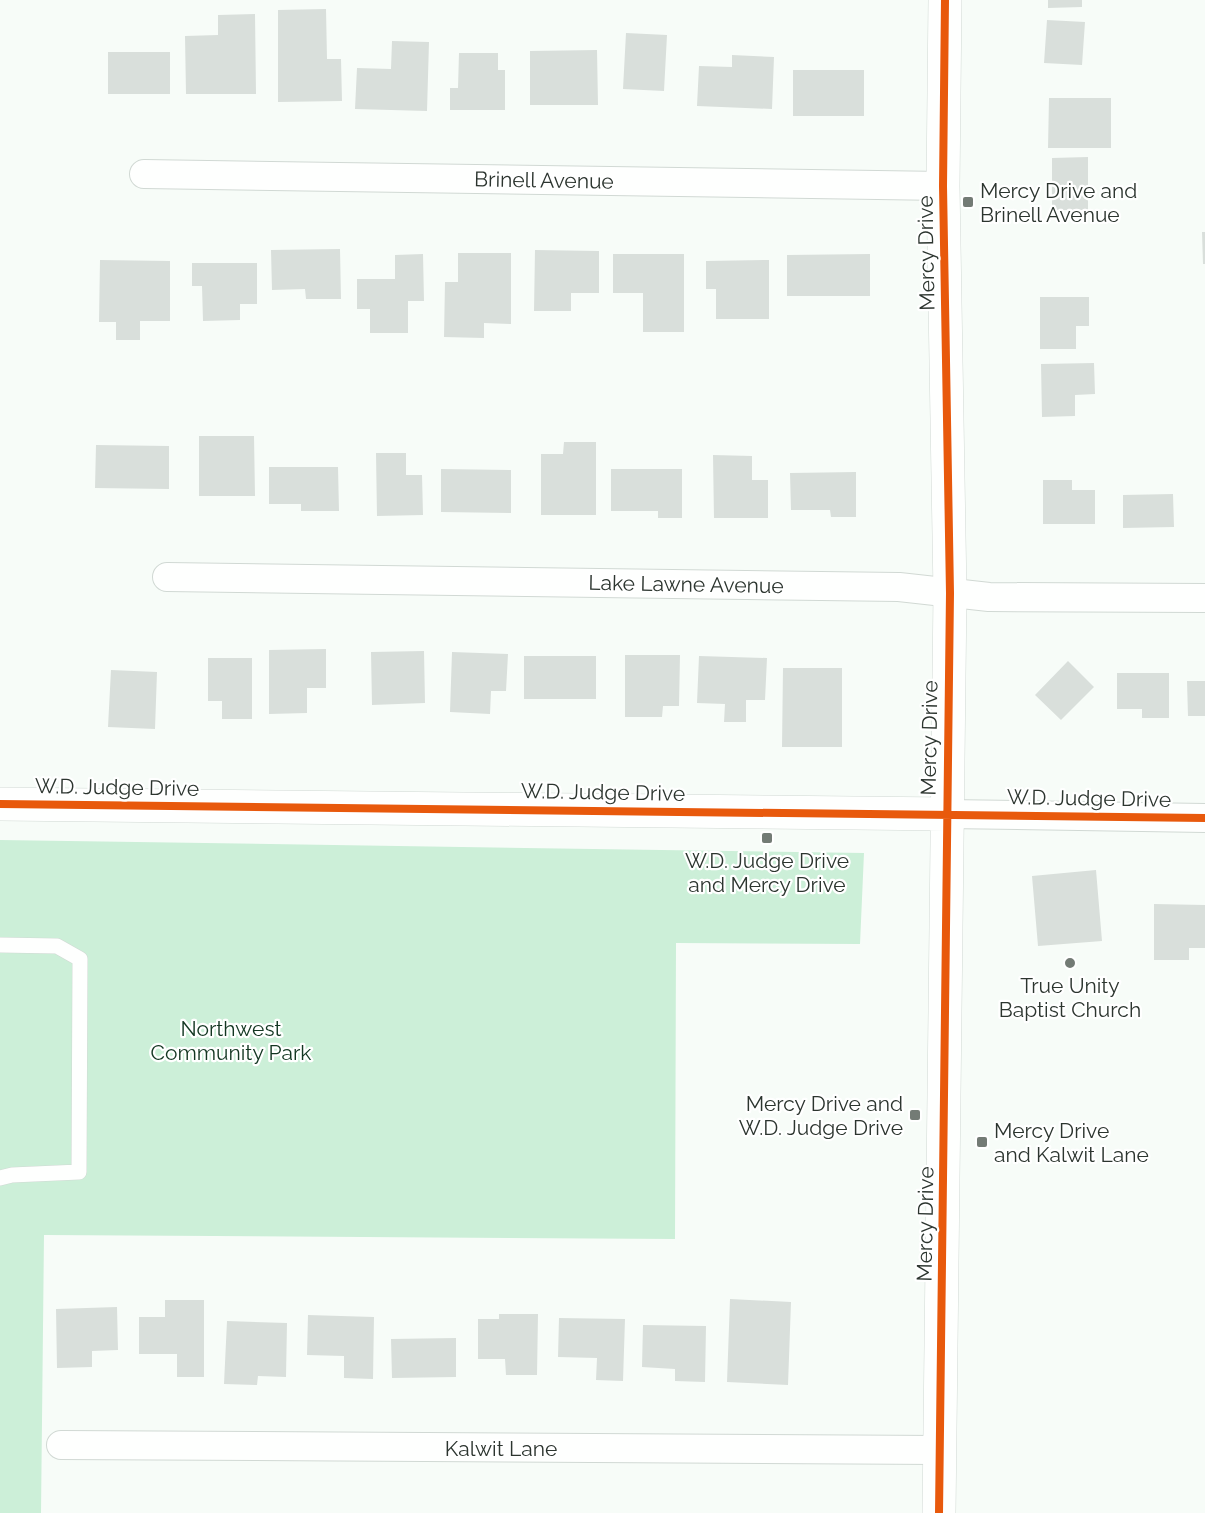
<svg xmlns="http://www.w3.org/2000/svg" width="1205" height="1513" font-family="Raleway,sans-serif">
<rect width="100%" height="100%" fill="#f7fcf8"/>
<path fill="#ccefd8" d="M0,840L864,853L860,944L676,943L675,1239L44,1235L41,1513H0Z"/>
<path fill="#d9dfdb" d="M1048,0H1082V7L1048,8Z
M326,9L327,59H341L342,101L278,102V10Z
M255,14L256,94H186L185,36L218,35V15Z
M1047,20L1085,22L1082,65L1044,63Z
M626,33L667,35L664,91L623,89Z
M392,41L429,42L427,111L355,109L357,68L391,69Z
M597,50L598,105H530V51Z
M108,52H170V94H108Z
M459,53H498V70H505V110H450V88H458Z
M732,55L774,57L772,109L697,106L699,66L732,67Z
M793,70H864V116H793Z
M1049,98H1111V148H1048Z
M1088,157V210H1052V158Z
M1202,232H1205V264H1203Z
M340,249L341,299H306L305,289L272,290L271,250Z
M535,250L599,251V293H571V311H534Z
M458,253H511V324L484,323V338L444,337L445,282H458Z
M423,254L424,301H408V333H370V309H357V279H395V255Z
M613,254H684V332H643V293H613Z
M870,254V296H787V255Z
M100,260L170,261V321H140V340H116V322H99Z
M769,260V319H716V289H706V261Z
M192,263H257V304H240V320L203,321L202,286H192Z
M1040,297H1089V326H1076V349H1040Z
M1094,363L1095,394L1075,395V416L1042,417L1041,364Z
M199,436H254L255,496H199Z
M564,442H596V515H541V454H563Z
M96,445L169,446V489L95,488Z
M376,453H406V475H422L423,515L377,516Z
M713,455L752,456V480H768V518H714Z
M269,467H338L339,511H301V504H269Z
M441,469L511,470V513L441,512Z
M611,469H682V518H658V511H611Z
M856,472V517H831L830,510H791L790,473Z
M1043,480H1072V490H1095V524H1043Z
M1173,494L1174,527L1123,528V495Z
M326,649V688H307V713L269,714V650Z
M424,651L425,703L372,705L371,652Z
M452,652L508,654L506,691H491L490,714L450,712Z
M625,655H680L679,706H663L662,717H625Z
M524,656H596V699H524Z
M699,656L767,658L765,700H746V722H724L725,704L697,703Z
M208,658H252V719H222V701H208Z
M1068,661L1094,687L1061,720L1035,695Z
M783,668H842V747H782Z
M111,670L157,672L155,729L108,727Z
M1117,673H1169V718H1142V709H1117Z
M1187,681H1205V716H1188Z
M1096,870L1102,941L1038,946L1032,876Z
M1154,904L1205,905V948H1189V960H1154Z
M730,1299L791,1302L788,1385L727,1382Z
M165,1300H204V1377H177V1354H139V1317H165Z
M117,1307L118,1350L92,1351V1367L57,1368L56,1309Z
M499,1314H538L537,1375H506L505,1359H478V1319H499Z
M308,1315L374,1317L373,1379L344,1378V1356L307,1355Z
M559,1318L625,1319L623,1381L596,1380L597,1358L558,1357Z
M227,1321L287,1323L286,1377L258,1376L257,1385L224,1384Z
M643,1325L706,1326L705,1382L675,1381V1369L642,1367Z
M456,1338V1377L392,1378L391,1339Z"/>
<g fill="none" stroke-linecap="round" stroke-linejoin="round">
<defs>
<path id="service" d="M0,945L57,946L80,959L79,1172L12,1175L0,1178"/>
<path id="minor" d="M144,174L943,186
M167,577L899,587L989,597L1205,598
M947,814L1205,818
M61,1445L940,1450"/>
<path id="tertiary" d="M0,804L947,814
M939,1513L950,593L943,186L945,0"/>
</defs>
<use href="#service" stroke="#d1d9d4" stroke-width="16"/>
<use href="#minor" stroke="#d1d9d4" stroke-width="30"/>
<use href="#tertiary" stroke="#d1d9d4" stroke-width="34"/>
<use href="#service" stroke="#fefffe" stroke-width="15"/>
<use href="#minor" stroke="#fefffe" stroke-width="28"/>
<use href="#tertiary" stroke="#fefffe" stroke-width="33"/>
<defs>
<path id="cycleway" d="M0,804L1205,818
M939,1513L950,593L943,186L945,0"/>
</defs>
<use href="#cycleway" stroke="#fff" stroke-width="11"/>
<use href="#cycleway" stroke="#e8590c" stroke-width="8"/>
</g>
<g fill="#737b75" stroke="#fff" stroke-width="2">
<rect x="962" y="196" width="12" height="12" rx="3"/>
<rect x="761" y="832" width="12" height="12" rx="3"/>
<circle cx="1070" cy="963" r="6"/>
<rect x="909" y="1109" width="12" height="12" rx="3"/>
<rect x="976" y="1136" width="12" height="12" rx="3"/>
</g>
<g text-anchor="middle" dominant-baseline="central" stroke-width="4.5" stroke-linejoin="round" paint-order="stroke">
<g font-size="21" fill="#2c352f" stroke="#fff">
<text transform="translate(544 180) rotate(1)">Brinell Avenue</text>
<text transform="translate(926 253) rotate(-91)">Mercy Drive</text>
<text transform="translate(686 584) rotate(1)">Lake Lawne Avenue</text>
<text transform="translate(929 738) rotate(-89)">Mercy Drive</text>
<text transform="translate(117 787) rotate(1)">W.D. Judge Drive</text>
<text transform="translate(603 792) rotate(1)">W.D. Judge Drive</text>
<text transform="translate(1089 798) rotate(1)">W.D. Judge Drive</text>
<text transform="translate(925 1224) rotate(-89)">Mercy Drive</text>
<text x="501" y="1448">Kalwit Lane</text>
</g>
<g font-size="21" fill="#2c352f" stroke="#fff" text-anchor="start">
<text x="980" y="190">Mercy Drive and<tspan x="980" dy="24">Brinell Avenue</tspan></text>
<text x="767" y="860" text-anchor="middle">W.D. Judge Drive<tspan x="767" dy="24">and Mercy Drive</tspan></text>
<text x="1070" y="985" text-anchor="middle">True Unity<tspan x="1070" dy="24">Baptist Church</tspan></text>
<text x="903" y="1103" text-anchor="end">Mercy Drive and<tspan x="903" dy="24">W.D. Judge Drive</tspan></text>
<text x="994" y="1130">Mercy Drive<tspan x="994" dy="24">and Kalwit Lane</tspan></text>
</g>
<g font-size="21" fill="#123621" stroke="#fff">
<text x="231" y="1028">Northwest<tspan x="231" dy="24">Community Park</tspan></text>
</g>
</g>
</svg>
